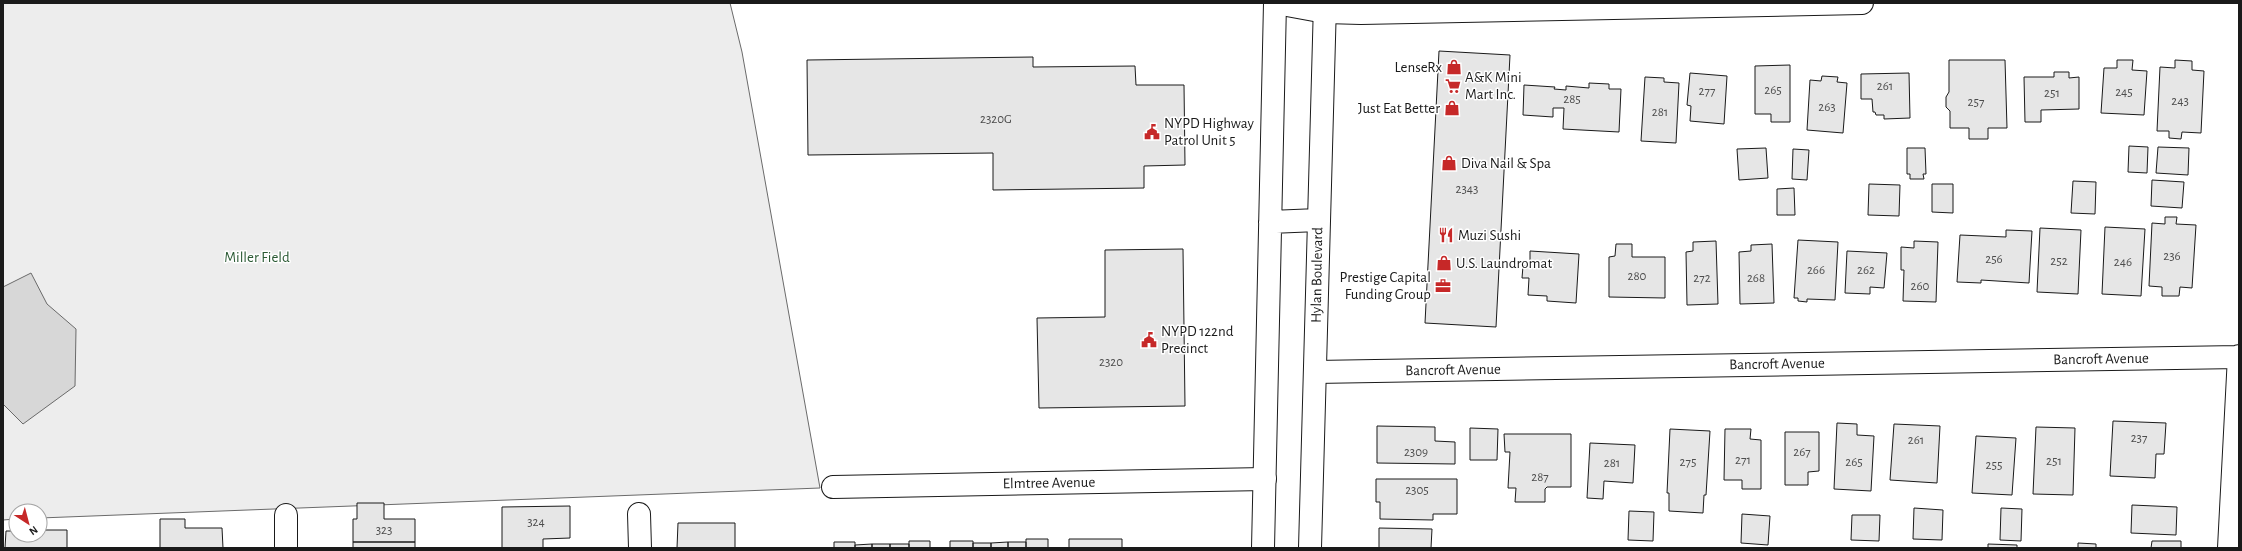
<svg xmlns="http://www.w3.org/2000/svg" width="2242" height="551" font-family="'Alegreya Sans',sans-serif">
<rect width="100%" height="100%" fill="#fff"/>
<path fill="#ededed" stroke="#6a6a6a" d="M3,3H730L742,52L820,488L40,518V511H16V519L3,520Z"/>
<path fill="#d7d7d7" stroke="#6a6a6a" d="M31,273L47,304L76,329L75,386L23,424L3,404V287Z"/>
<path fill="#e6e6e6" stroke="#1a1a1a" d="M1439,51L1510,55L1496,327L1425,323Z
M1033,57V67L1135,66L1136,85H1184L1185,165L1144,166V188L993,190V153L808,155L807,60Z
M1949,60H2005L2007,128H1988V139H1969V128H1950V111L1946,107V97L1949,92Z
M2117,60H2133L2132,70L2147,71L2144,115L2101,113L2104,68H2117Z
M2175,60L2192,61V70L2204,71L2201,133L2182,132L2181,139L2169,138V131H2157L2160,67L2175,68Z
M1790,65V122H1771V114H1755V66Z
M2054,72H2069V78L2079,77V109L2041,110V122H2025L2024,77H2054Z
M1690,73L1727,76L1724,124L1690,121L1691,106L1687,105Z
M1909,73L1910,118L1884,119V115H1876L1875,112H1873L1872,99H1861V74Z
M1822,76L1838,77L1837,82L1847,83L1843,133L1807,130L1810,80L1821,81Z
M1645,77L1664,78V82L1679,83L1676,143L1641,141Z
M1589,83L1609,84V89H1621L1619,132L1563,129L1564,108H1553V117L1523,115L1524,85L1555,87L1554,89L1566,90V86L1589,88Z
M2129,146L2148,147L2147,173L2128,172Z
M2158,147L2189,148L2188,175L2156,173Z
M1766,148L1768,178L1739,180L1737,149Z
M1907,148H1925L1926,174H1923L1924,179H1910V174H1907Z
M1793,149L1809,150L1807,180L1792,179Z
M2152,180L2184,182L2182,208L2151,206Z
M2073,181L2096,182L2095,214L2071,213Z
M1869,184L1900,185L1899,216L1868,215Z
M1932,184H1953V213L1932,212Z
M1794,188L1795,215H1777V189Z
M2165,217H2177L2176,224L2196,225L2192,288L2180,287L2179,296H2162V287L2149,286L2152,223L2165,224Z
M2105,227L2145,229L2141,296L2102,294Z
M2040,228L2081,230L2078,294L2037,292Z
M2006,230L2032,231L2029,283L1981,280V283L1957,282L1960,235L2006,237Z
M1798,240L1838,242L1835,300L1807,299V302L1798,301V298H1794Z
M1716,241L1718,304L1687,305L1686,252L1693,251V242Z
M1914,241L1938,242L1936,302L1903,301L1904,270H1901V247L1914,248Z
M1616,244H1632V257H1665V298L1609,297V257L1615,256Z
M1772,244L1774,303L1740,304L1739,252L1751,251V245Z
M1183,249L1185,406L1039,408L1037,318L1105,317V250Z
M1530,251L1579,254L1576,303L1547,301V296L1528,295L1529,278H1522L1523,266H1530Z
M1847,251L1887,253L1884,288L1870,287V294L1845,293Z
M2113,421L2166,423L2164,454H2156L2155,478L2110,476Z
M1837,423L1857,424V435L1874,436L1871,491L1834,489Z
M1894,424L1940,426L1937,483L1890,480Z
M1377,426L1435,427V441L1455,442V464L1377,463Z
M2036,427L2075,428L2073,495L2033,494Z
M1470,428L1498,429L1497,460H1470Z
M1670,429L1710,431L1706,495H1704L1703,513L1669,511V493H1667Z
M1725,429H1751L1750,439L1761,440V489H1742V480H1724Z
M1785,432H1819V471L1808,472V485H1785Z
M1504,434H1571V487H1547L1545,489V502H1515L1516,488H1508L1510,452H1505Z
M1976,436L2016,438L2012,495L1972,493Z
M1590,443L1635,445L1633,483L1604,481L1603,499L1587,498Z
M1376,479H1457V514H1433V520L1380,519V502H1376Z
M357,503H384V519H415V542H353V519H357Z
M2132,505L2177,507L2176,535L2131,533Z
M570,506V538L543,539V548H502V507Z
M1914,508L1943,510L1942,540L1913,539Z
M2001,508L2022,509L2021,541L2000,540Z
M1629,511L1654,512L1653,541L1628,540Z
M1742,514L1770,516L1768,545L1741,543Z
M1852,515H1880L1879,541L1851,540Z
M160,519H185V528H222L223,548H160Z
M678,523H735V548H677Z
M1379,528L1432,529L1431,548H1379Z
M40,530H67V548H5L6,531H16V535H40Z
M1026,539H1048V548H1026Z
M1069,539H1122V548H1069Z
M909,541H930V548H909Z
M950,541H973V548H950Z
M2152,541H2181V548H2151Z
M353,542H415V548H353Z
M834,542H855V548H834Z
M1008,542H1026V548H1008Z
M1008,542V548H991V543Z
M973,543H991V548H973Z
M2078,543L2096,544V548H2078Z
M872,544H890V548H872Z
M872,544V548H855V545Z
M890,544H909V548H890Z
M1988,544L2017,545V548H1988Z"/>
<g fill="none" stroke-linecap="round" stroke-linejoin="round">
<defs>
<path id="minor" d="M1276,3L1325,12L1361,13L1862,3
M1315,372L2239,357
M833,487L1265,479
M639,514L640,548
M286,515V548
M2229,548L2239,356"/>
<path id="major" d="M1270,222L1318,220
M1263,548L1275,3
M1310,548L1325,3"/>
</defs>
<use href="#minor" stroke="#1a1a1a" stroke-width="24"/>
<use href="#major" stroke="#1a1a1a" stroke-width="24"/>
<use href="#minor" stroke="#fff" stroke-width="22"/>
<use href="#major" stroke="#fff" stroke-width="22"/>
</g>
<defs>
<symbol id="shop-bare" viewBox="-9 -9 18 18"><path d="M-5-2.5h2.3a2.7 3.5 0 0 1 5.4 0H5L5.5 6h-11ZM-1.5-2.5h3a1.5 2.3 0 0 0-3 0Z" fill="#c62828" stroke="#fff" stroke-width="2.5" paint-order="stroke"/></symbol>
<symbol id="supermarket-bare" viewBox="-9 -9 18 18"><path d="M-6-5.5h2.5l.6 2H6L4.5 2H-2.5L-4.4-4H-6ZM-1.5 3.2a1.3 1.3 0 1 0 .1 0ZM3 3.2a1.3 1.3 0 1 0 .1 0Z" fill="#c62828" stroke="#fff" stroke-width="2.5" paint-order="stroke"/></symbol>
<symbol id="civic-bare" viewBox="-9 -9 18 18"><path d="M-.6-6.5H3V-4.5H.6V-3L4-1V1h2V6H-6V1h2V-1L-.6-3ZM-1.2 2.5V6h2.4V2.5Z" fill="#c62828" stroke="#fff" stroke-width="2.5" paint-order="stroke"/></symbol>
<symbol id="restaurant-bare" viewBox="-9 -9 18 18"><path d="M-5-6h1v4h1v-4h1v4h1v-4h1v5L-1.5 .5V6h-2V.5L-5-1ZM5-6V6H3V1.5H1.5Q1.5-4 5-6Z" fill="#c62828" stroke="#fff" stroke-width="2.5" paint-order="stroke"/></symbol>
<symbol id="office-bare" viewBox="-9 -9 18 18"><path d="M-6-3h4V-5.5h4V-3h4V5H-6ZM-1-4.5V-3h2v-1.5ZM-6 0V1H6V0Z" fill="#c62828" stroke="#fff" stroke-width="2.5" paint-order="stroke"/></symbol>
</defs>
<g fill-rule="evenodd">
<use href="#shop-bare" x="1443" y="56" width="22" height="22"/>
<use href="#supermarket-bare" x="1442" y="75" width="22" height="22"/>
<use href="#shop-bare" x="1441" y="97" width="22" height="22"/>
<use href="#civic-bare" x="1141" y="121" width="22" height="22"/>
<use href="#shop-bare" x="1438" y="152" width="22" height="22"/>
<use href="#restaurant-bare" x="1435" y="224" width="22" height="22"/>
<use href="#shop-bare" x="1433" y="252" width="22" height="22"/>
<use href="#office-bare" x="1432" y="275" width="22" height="22"/>
<use href="#civic-bare" x="1138" y="329" width="22" height="22"/>
</g>
<g text-anchor="middle" dominant-baseline="central" stroke-width="3" stroke-linejoin="round" paint-order="stroke">
<g font-size="13" fill="#4d4d4d">
<text x="1885" y="86">261</text>
<text x="1773" y="90">265</text>
<text x="1707" y="91">277</text>
<text x="2124" y="92">245</text>
<text x="2052" y="93">251</text>
<text x="1572" y="99">285</text>
<text x="2180" y="101">243</text>
<text x="1976" y="102">257</text>
<text x="1827" y="107">263</text>
<text x="1660" y="112">281</text>
<text x="996" y="119">2320G</text>
<text x="1467" y="189">2343</text>
<text x="2172" y="256">236</text>
<text x="1994" y="259">256</text>
<text x="2059" y="261">252</text>
<text x="2123" y="262">246</text>
<text x="1816" y="270">266</text>
<text x="1866" y="270">262</text>
<text x="1637" y="276">280</text>
<text x="1702" y="278">272</text>
<text x="1756" y="278">268</text>
<text x="1920" y="286">260</text>
<text x="1111" y="362">2320</text>
<text x="2139" y="438">237</text>
<text x="1916" y="440">261</text>
<text x="1416" y="452">2309</text>
<text x="1802" y="452">267</text>
<text x="1743" y="460">271</text>
<text x="2054" y="461">251</text>
<text x="1688" y="462">275</text>
<text x="1854" y="462">265</text>
<text x="1612" y="463">281</text>
<text x="1994" y="465">255</text>
<text x="1540" y="477">287</text>
<text x="1417" y="490">2305</text>
<text x="536" y="522">324</text>
<text x="384" y="530">323</text>
</g>
<g font-size="15" fill="#1a1a1a" stroke="#fff" text-anchor="start">
<text x="1442" y="67" text-anchor="end">LenseRx</text>
<text x="1465" y="77">A&amp;K Mini<tspan x="1465" dy="17">Mart Inc.</tspan></text>
<text x="1440" y="108" text-anchor="end">Just Eat Better</text>
<text x="1164" y="123">NYPD Highway<tspan x="1164" dy="17">Patrol Unit 5</tspan></text>
<text x="1461" y="163">Diva Nail &amp; Spa</text>
<text x="1458" y="235">Muzi Sushi</text>
<text x="1456" y="263">U.S. Laundromat</text>
<text x="1431" y="277" text-anchor="end">Prestige Capital<tspan x="1431" dy="17">Funding Group</tspan></text>
<text x="1161" y="331">NYPD 122nd<tspan x="1161" dy="17">Precinct</tspan></text>
</g>
<g font-size="15" fill="#2b5a34" stroke="#fff">
<text x="257" y="257">Miller Field</text>
</g>
<g font-size="15" fill="#1a1a1a" stroke="#fff">
<text transform="translate(1317 275) rotate(-89)">Hylan Boulevard</text>
<text transform="translate(2101 359) rotate(-1)">Bancroft Avenue</text>
<text transform="translate(1777 364) rotate(-1)">Bancroft Avenue</text>
<text transform="translate(1453 370) rotate(-1)">Bancroft Avenue</text>
<text transform="translate(1049 483) rotate(-1)">Elmtree Avenue</text>
</g>
</g>
<rect width="2242" height="551" fill="none" stroke="#1a1a1a" stroke-width="8"/>
<g transform="translate(28 523) rotate(144)"><circle r="19" fill="#ffffff" stroke="#a3a3a3"/>
<path d="M0-3L7 15L0 10L-7 15Z" fill="#c62828"/>
<text y="-6" font-size="11" font-weight="bold" text-anchor="middle" fill="#1a1a1a">N</text>
</g>
</svg>
